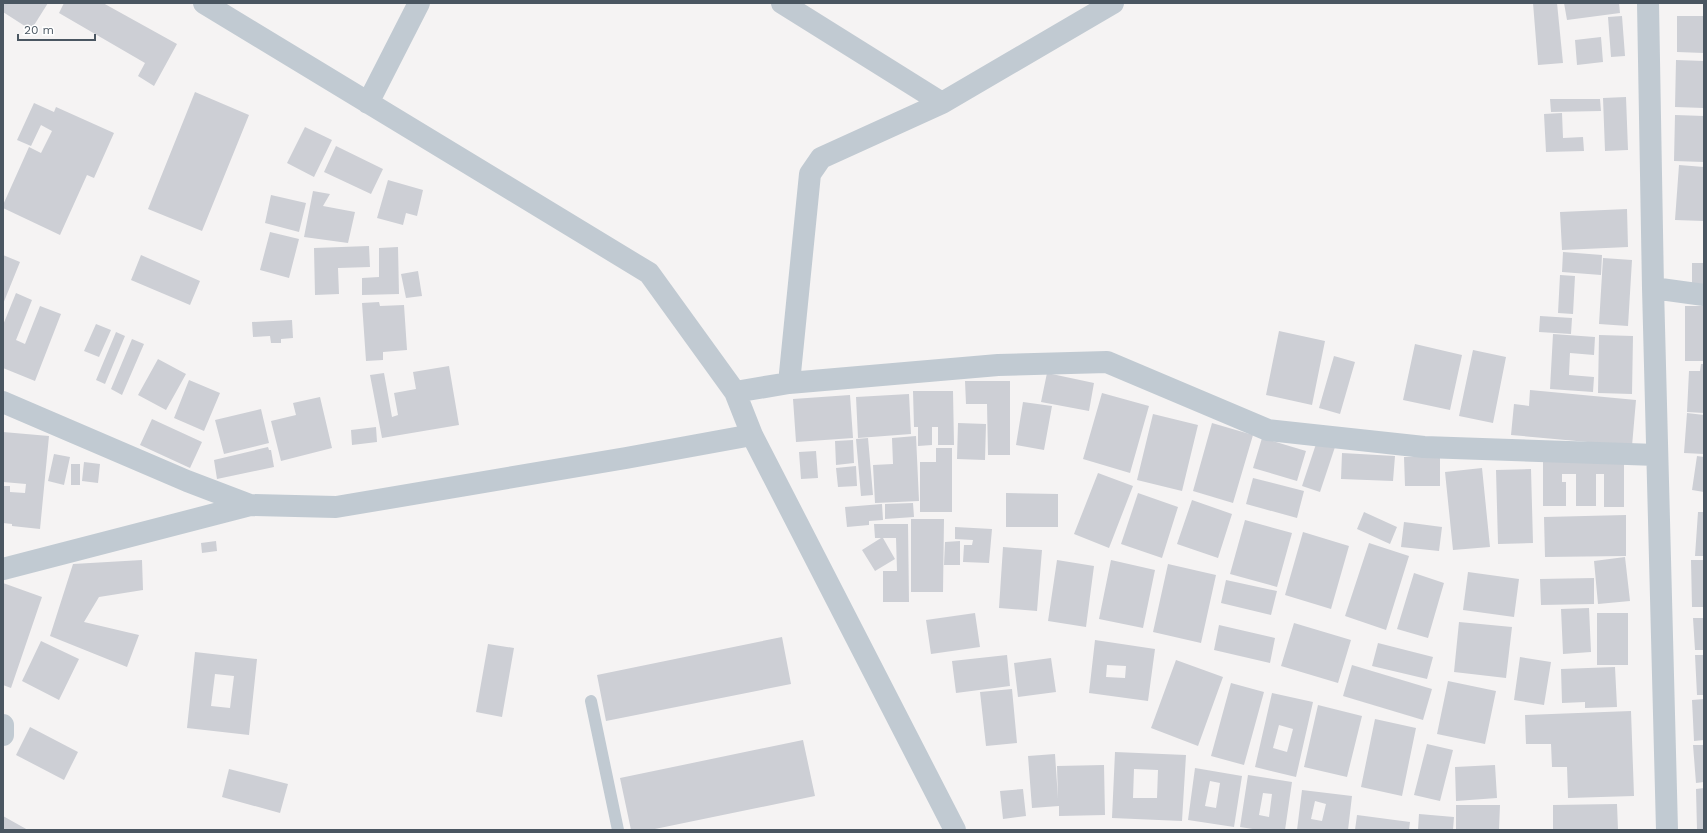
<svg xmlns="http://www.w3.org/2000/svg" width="1707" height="833" font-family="'Work Sans',sans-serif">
<rect width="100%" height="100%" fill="#f5f3f3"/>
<path fill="#cdcfd5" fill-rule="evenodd" d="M3,3H48L31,30L3,12Z
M64,3H103L177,44L154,86L138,76L145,63L59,13Z
M1533,3H1557L1563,63L1538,65Z
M1564,3H1619L1620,13L1567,20Z
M1622,16L1625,56L1611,57L1608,17Z
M1677,16H1704V53L1677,52Z
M1601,37L1603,62L1577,65L1575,40Z
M1676,60L1704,61V108L1675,107Z
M195,92L249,115L202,231L148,209Z
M1626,97L1628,150L1605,151L1603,98Z
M1550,99H1600L1601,111L1551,112Z
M34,103L54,112L56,107L114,133L94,178L87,175L60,235L3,208V205L29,147L41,153L52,131L41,125L31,146L17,140Z
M1562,113L1563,138L1583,137L1584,151L1546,152L1544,114Z
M1675,115L1704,116V162L1674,161Z
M305,127L332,140L314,177L287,163Z
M336,146L383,169L371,194L324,172Z
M1679,165L1704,167V221L1675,220Z
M388,180L423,190L417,216L406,213L403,225L377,218Z
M313,191L330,194L323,206L355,212L348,243L304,237Z
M271,195L306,203L299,232L265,223Z
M1627,209L1628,247L1562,250L1560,212Z
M270,232L299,239L289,278L260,270Z
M369,246L370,267L338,268L339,294L315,295L314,248Z
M398,247L399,294L362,295V278L379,277V248Z
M1563,252L1602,255L1601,275L1562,272Z
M3,255L20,262L3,304Z
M141,255L200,281L190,305L131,280Z
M1603,258L1632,260L1628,326L1599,324Z
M1692,263H1704V292L1692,291Z
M418,271L422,296L406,298L401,274Z
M1560,275L1575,276L1573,314L1558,313Z
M16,293L32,300L16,340L25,344L40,306L61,314L35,381L3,368V325Z
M379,302L380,306L404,305L407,350L383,352V360L366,361L362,303Z
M1685,306H1704V361H1685Z
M1540,316L1572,318L1571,334L1539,332Z
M292,320L293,338L281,339V343H271L270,336L253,337L252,322Z
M96,324L111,330L99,357L84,351Z
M1279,331L1325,341L1312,405L1266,395Z
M116,332L125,336L105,384L96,380Z
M1553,334L1595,337L1594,355L1570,353L1569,375L1594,377L1593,392L1550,389Z
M1599,335L1633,336L1632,394L1598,393Z
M132,339L144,344L122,395L111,389Z
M1415,344L1462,355L1450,410L1403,400Z
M1473,350L1506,357L1493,423L1459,416Z
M1334,356L1355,362L1340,414L1319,408Z
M158,359L186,374L166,410L138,395Z
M1701,364H1704V413L1687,412L1689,371H1700Z
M449,366L459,425L382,438L370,375L384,373L392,417L398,415L394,393L416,389L413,372Z
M1047,373L1094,383L1089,411L1041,402Z
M189,380L220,393L204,431L174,418Z
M965,381H1010V455H988L987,404H966Z
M1530,390L1636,400L1632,446L1511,435L1514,404L1529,406Z
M913,391H953L954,445H938V427H932V445L918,446V427H914Z
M1102,393L1149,406L1130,473L1083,459Z
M909,394L911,434L858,438L856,397Z
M850,395L853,438L796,442L793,399Z
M320,397L332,448L281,461L271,421L296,415L293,403Z
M1023,402L1052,406L1044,450L1016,445Z
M261,409L269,443L224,454L215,420Z
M1687,413L1704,415V454L1684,453Z
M1153,414L1198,425L1182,491L1137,480Z
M152,419L202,442L190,468L140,445Z
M958,423L986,424L985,460L957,459Z
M1212,423L1253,435L1233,503L1193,491Z
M376,427L377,442L352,445L351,430Z
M3,432L49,436L40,529L12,526V524L3,523V486H10V492L25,493L26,484L3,482Z
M916,436L919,501L875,503L873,465L893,464L892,438Z
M868,438L873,495L861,496L856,439Z
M1262,438L1306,451L1297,481L1253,468Z
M853,440L854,463L836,465L835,441Z
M1317,441L1335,447L1320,492L1302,486Z
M268,447L269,450H271L274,467L217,479L214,460Z
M936,448H952V512H920V462H936Z
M816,451L818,478L801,479L799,452Z
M1342,453L1395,456L1393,481L1341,479Z
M54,454L70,457L64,485L48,481Z
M1697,456L1704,457V492L1692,490Z
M1404,457H1440V486H1405Z
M84,462L100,464L98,483L82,481Z
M1543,462H1624V507H1604V474H1596V506H1576V474H1562V482H1566V506H1543Z
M71,464H80V485H71Z
M856,466L857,486L838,487L836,468Z
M1482,468L1490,547L1453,550L1445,472Z
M1531,469L1533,543L1498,544L1496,470Z
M1098,473L1133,486L1109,548L1074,534Z
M1253,478L1304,491L1297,518L1246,504Z
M1006,493L1058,494V527H1006Z
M1138,493L1178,507L1162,558L1121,544Z
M1192,500L1232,514L1218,558L1177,544Z
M913,503L914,517L885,519V504Z
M882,504L883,520L869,521V525L847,527L845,507Z
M1364,512L1397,527L1390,544L1357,529Z
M1698,512H1704V556H1695Z
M1626,515V556L1545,557L1544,517Z
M911,519H944L943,592H911Z
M1245,520L1292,533L1277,587L1230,574Z
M1404,522L1442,527L1439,551L1401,547Z
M874,524H908L909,602H883V571H897L896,538H883L895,559L875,571L862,550L881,538H875Z
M955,527L992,529L989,563L963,562L964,545H972L973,540L955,539Z
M1303,532L1349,546L1331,609L1285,595Z
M216,541L217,551L202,553L201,543Z
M960,541V565H944L945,542Z
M1369,543L1409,556L1386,630L1345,616Z
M1003,547L1042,550L1037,611L999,608Z
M1625,557L1630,601L1598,604L1594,561Z
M142,560L143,590L99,597L84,622L139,635L127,667L50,636L73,564Z
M1057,560L1094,566L1086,627L1048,621Z
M1111,560L1155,570L1143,628L1099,619Z
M1691,560H1704V607H1692Z
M1168,564L1216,575L1201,643L1153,632Z
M1468,572L1519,579L1514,617L1463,610Z
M1414,573L1444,583L1428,638L1397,629Z
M1594,578V604L1541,605L1540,579Z
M1226,580L1277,591L1271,615L1221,603Z
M3,583L42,597L11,688L3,685Z
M1589,608L1591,652L1563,654L1561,609Z
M975,613L980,647L931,654L926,620Z
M1597,613H1628V665H1597Z
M1693,618H1704V650H1695Z
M1459,622L1512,627L1506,678L1454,672Z
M1294,623L1351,640L1338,683L1281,666Z
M1219,625L1275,638L1270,663L1214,650Z
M782,637L791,684L606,721L597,675Z
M1095,640L1155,649L1148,701L1089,693ZM1107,665L1126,666L1125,678L1106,677Z
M41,641L79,659L59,700L22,681Z
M1378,643L1433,657L1427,679L1372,666Z
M488,644L514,648L502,717L476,712Z
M195,652L257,659L249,735L187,728ZM215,674L234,676L230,708L211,706Z
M1007,655L1010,686L956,693L952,661Z
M1695,655H1704V695H1697Z
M1520,657L1551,662L1544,705L1514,700Z
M1051,658L1056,692L1018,697L1014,663Z
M1176,660L1223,677L1198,746L1151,728Z
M1352,665L1432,689L1423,720L1343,696Z
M1615,667L1617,707L1585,708V702L1562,703L1561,669Z
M1448,681L1496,691L1485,744L1437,734Z
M1231,683L1264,692L1244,765L1211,756Z
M1012,689L1017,743L986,746L980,692Z
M1272,693L1313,702L1296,777L1255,767ZM1279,725L1293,729L1287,752L1273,748Z
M1704,699V740L1694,741L1692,700Z
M1318,705L1362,716L1347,777L1304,767Z
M1631,711L1634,796L1568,798L1567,767H1552L1551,744H1526L1525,715Z
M1375,719L1416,728L1402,796L1361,787Z
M30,727L78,752L64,780L16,755Z
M803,740L815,796L650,830H631L620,778Z
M1427,744L1453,750L1440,801L1414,795Z
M1693,745H1704V782L1696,783Z
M1115,752L1186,755L1182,821L1112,818ZM1134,769L1158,770L1157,798H1133Z
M1055,754L1058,799L1057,766L1104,765L1105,815L1059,816V806L1032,808L1028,756Z
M1495,765L1497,798L1456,801L1455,767Z
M1195,768L1242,776L1234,827L1188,820ZM1210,781L1220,783L1216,808L1205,806Z
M229,769L288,784L280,813L222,797Z
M1248,775L1292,782L1285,830H1259L1240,827ZM1263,793L1272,794L1269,817L1259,815Z
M1704,788V830H1697L1696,789Z
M1023,789L1026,816L1003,819L1000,791Z
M1302,790L1352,796L1348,830H1297ZM1315,801L1326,804L1322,821L1311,819Z
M1617,804L1618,830H1553V805Z
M1456,805H1500L1499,830H1456Z
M1419,814L1454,817L1453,830H1418Z
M1357,815L1410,822L1409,830H1355Z
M3,816L28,830H3Z"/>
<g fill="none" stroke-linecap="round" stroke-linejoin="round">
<path stroke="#c1cad2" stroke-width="12" d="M591,701L618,830"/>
<path stroke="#c1cad2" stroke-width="22" d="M204,3L649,273L735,392L752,435L955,830
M782,3L942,103
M1648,3L1653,288L1667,830
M368,103L419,3
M1653,288L1704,295
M789,383L810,174L821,158L942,103L1113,3
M735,392L789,383L998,365L1107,362L1268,430L1424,447L1657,455
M3,402L187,481L250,505L336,507L626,458L752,435
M3,569L250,505
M3,725V735"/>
</g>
<rect width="1707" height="833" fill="none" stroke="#4a5661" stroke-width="8"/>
<path d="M18 34v6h77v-6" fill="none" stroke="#4a5661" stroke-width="2"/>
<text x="24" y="34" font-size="12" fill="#4a5661" stroke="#ffffff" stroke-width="3" paint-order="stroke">20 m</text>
</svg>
